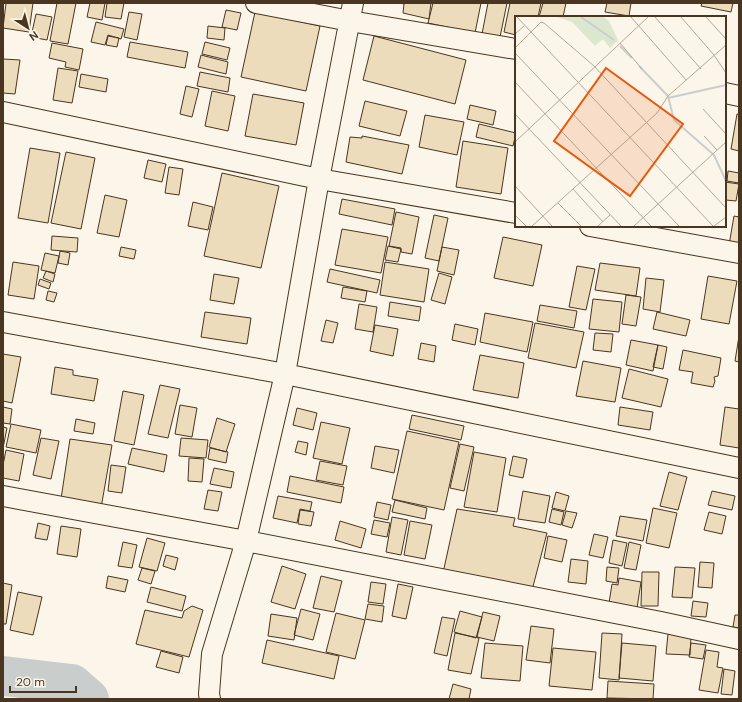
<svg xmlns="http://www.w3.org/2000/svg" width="742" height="702" font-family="'DM Sans',sans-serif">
<rect width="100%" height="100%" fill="#fbf6e9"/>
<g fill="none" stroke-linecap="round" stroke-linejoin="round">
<path stroke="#c9cecd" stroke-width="40" d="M3,676L72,684L89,699"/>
</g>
<path fill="#ecdcbc" stroke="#4a3520" d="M6,3H33L29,32L3,28Z
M57,3H76L68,44L50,41Z
M90,3H105L102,20L87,17Z
M107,3H124L121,19L105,17Z
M400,3H431L429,19L403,13L404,4Z
M433,3H481L475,33L428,23Z
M488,3H507L499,42L481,39Z
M510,3H541L538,17H516V35L504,32Z
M543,3H566L563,17H539Z
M607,3H631L629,16L605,12Z
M702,3H733L731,12L701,6Z
M226,10L241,13L237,30L222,27Z
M129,12L142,14L137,40L124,37Z
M255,12L320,26L306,91L241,77Z
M36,14L52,17L47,40L31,37Z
M96,22L124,29L121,39L108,35L105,45L91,42Z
M208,26L225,28L224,40L207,38Z
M108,36L119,38L117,47L106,45Z
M374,36L466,60L455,104L363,80Z
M130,42L188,52L185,68L127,57Z
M205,42L230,48L227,60L202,54Z
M52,43L83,49L79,70L65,67L66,62L49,58Z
M201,55L228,62L226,74L198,67Z
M3,59L20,60L15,94L3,93Z
M58,68L78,71L72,103L53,100Z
M200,72L230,78L228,92L197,86Z
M81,74L108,79L106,92L79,87Z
M186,86L199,89L192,117L180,114Z
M212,91L235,96L228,131L205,126Z
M253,94L304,103L296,145L245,136Z
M365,101L407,111L400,136L359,126Z
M470,105L496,111L493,125L467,119Z
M737,114H739V151L731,149Z
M425,115L464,122L457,155L419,147Z
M479,124L516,133L513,146L476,137Z
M362,136L409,145L402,174L346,162L350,137L362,138Z
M463,141L508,148L501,194L456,187Z
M30,148L60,153L48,223L18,218Z
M66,152L95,158L81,229L51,223Z
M148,160L166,164L162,182L144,178Z
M169,167L183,169L179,195L165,193Z
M728,171L739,173V183L727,181Z
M222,173L279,186L261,268L204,256Z
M725,182L739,184L736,201L726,200L725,209Z
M105,195L127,200L119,237L97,233Z
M342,199L395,209L392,225L339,214Z
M193,202L213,207L208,230L188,226Z
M396,212L419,217L412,254L401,252V248L389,246Z
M434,215L448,218L439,261L425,258Z
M734,216L739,217V246L729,245Z
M342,229L388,237L381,273L335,265Z
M52,236L78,238L77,252L51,250Z
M503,237L542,245L533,286L494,278Z
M388,246L401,249L398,262L385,260Z
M121,247L136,250L134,259L119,256Z
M442,247L459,250L454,275L437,271Z
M60,251L70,253L68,265L58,263Z
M45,253L59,256L55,273L41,270Z
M13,262L39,266L34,299L8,295Z
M385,262L429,269L424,302L380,295Z
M600,263L640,268L636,296L595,290Z
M577,266L595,269L586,310L569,307Z
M330,269L380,280L377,293L327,282Z
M46,271L55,274L53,282L43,278Z
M439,273L452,277L445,304L431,300Z
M214,274L239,278L234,304L210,300Z
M708,276L737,281L729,324L701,319Z
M646,278L664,280L660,312L643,309Z
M40,279L51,283L49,289L38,285Z
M343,287L367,291L365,302L341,298Z
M48,291L57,293L54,302L46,300Z
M626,295L641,297L636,326L622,324Z
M593,299L622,302L619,332L589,329Z
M390,302L421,307L419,321L388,316Z
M359,304L377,307L373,332L355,329Z
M540,305L577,311L574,328L537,321Z
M205,312L251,318L247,344L201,337Z
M657,312L690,320L686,336L653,329Z
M485,313L533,322L527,352L480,342Z
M326,320L338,323L333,343L321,341Z
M535,323L584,332L576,368L528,358Z
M455,324L478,329L475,345L452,340Z
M375,325L398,329L393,356L370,351Z
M595,333L613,334L611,352L593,350Z
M739,336V362L735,361Z
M631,340L658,345L653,371L626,365Z
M421,343L436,346L434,362L418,359Z
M658,345L667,347L663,369L653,367Z
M683,350L721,358L718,376L714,377L715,381L713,387L691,383L693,372L679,370Z
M3,354L21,357L12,403L3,401Z
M480,355L524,363L518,398L473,390Z
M583,361L621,368L615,402L576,396Z
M55,367L73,370V375L98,379L94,401L51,394Z
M629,369L668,379L661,407L622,398Z
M160,385L180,389L168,438L148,434Z
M123,391L144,395L134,445L114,441Z
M180,405L197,408L192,437L175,434Z
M3,407L12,409L10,424L3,423Z
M620,407L653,412L650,430L618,425Z
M725,407L739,409V448L720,445Z
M297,408L317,413L313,430L293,425Z
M412,415L464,426L461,440L409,429Z
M217,418L235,424L226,452L209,447Z
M76,419L95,423L93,434L74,431Z
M321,422L350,428L342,464L313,458Z
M11,424L41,430L36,453L6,447Z
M3,427L7,428L3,448Z
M407,431L459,442L444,510L392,499Z
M41,438L59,441L51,479L33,475Z
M181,438L208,440L206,458L179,456Z
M70,439L112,445L101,508L61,499Z
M298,441L308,443L306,455L295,452Z
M460,444L474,447L464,491L450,488Z
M375,446L399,450L394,473L371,468Z
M132,448L167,455L164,472L128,464Z
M210,448L228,452L226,463L208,459Z
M6,450L24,454L19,481L3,478V465Z
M474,452L506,458L497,512L464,507Z
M513,456L527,459L523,478L509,475Z
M189,458L204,459L202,482L188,481Z
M320,461L347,466L343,485L316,480Z
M111,465L126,467L122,493L108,491Z
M214,468L234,472L231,488L210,484Z
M669,472L687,477L678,510L660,506Z
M290,476L344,487L341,503L287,492Z
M208,490L222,492L218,511L204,509Z
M523,491L550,496L545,523L518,519Z
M712,491L735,496L732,510L708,505Z
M556,492L569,496L565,511L552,508Z
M278,496L312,502L310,511L300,509L297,523L273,518Z
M395,500L427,508L425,519L392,512Z
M377,502L391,505L388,520L374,517Z
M653,508L677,513L669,548L646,543Z
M457,509L515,518L513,526L547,533L531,594L443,573Z
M552,509L564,512L561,525L549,522Z
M300,510L314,512L311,526L298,524Z
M566,511L577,513L572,528L562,525Z
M709,512L726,516L722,534L704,530Z
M620,516L647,520L643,541L616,536Z
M392,517L408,520L401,555L386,552Z
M374,520L390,523L387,537L371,534Z
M340,521L366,529L361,548L335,540Z
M410,521L432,525L425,559L404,555Z
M38,523L50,526L47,540L35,538Z
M61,526L81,529L77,557L57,554Z
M594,534L608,537L603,558L589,555Z
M548,536L567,540L562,562L544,558Z
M147,538L165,543L157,571L139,567Z
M613,540L627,543L622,566L609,563Z
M123,542L137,545L132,568L118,566Z
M629,542L641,545L636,570L624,568Z
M166,555L178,558L175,570L163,566Z
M571,559L588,561L586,584L568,582Z
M700,562L714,563L712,588L698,587Z
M282,566L306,574L295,609L271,602Z
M607,567L619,568L617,583L606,581Z
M675,567L695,568L692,598L672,597Z
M142,568L155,571L151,584L138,580Z
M642,572H659L658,606H641Z
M108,576L128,580L125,592L106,588Z
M321,576L342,581L334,612L313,608Z
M619,578L641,582L637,608L609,603L612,584L618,585Z
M371,582L386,584L383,604L368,602Z
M3,583L12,585L6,624H3Z
M398,584L413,587L406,619L392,616Z
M151,587L186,596L182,611L147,602Z
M18,592L42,597L33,635L10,630Z
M693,601L708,603L706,617L691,616Z
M368,604L384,606L382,622L365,619Z
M192,606L203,610L189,657L136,644L145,610L182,618L184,611Z
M301,609L320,614L313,640L294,635Z
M460,611L482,617L476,638L454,632Z
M483,612L500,616L494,641L477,637Z
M336,613L365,620L355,659L326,652Z
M271,614L297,618L294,640L268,636Z
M735,615H739V628L733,627Z
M442,617L455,619L447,656L434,653Z
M531,626L554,629L550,663L526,660Z
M455,633L479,638L471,674L448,670Z
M602,633L622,634L619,680L599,678Z
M668,634L691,636L690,655L666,654Z
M267,640L339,656L334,679L262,663Z
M485,643L523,646L520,681L481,678Z
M622,643L656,646L653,681L619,678Z
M691,643L706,645L703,659L689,657Z
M553,648L596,652L592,690L549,686Z
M706,650L719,652L717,667L723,668L718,693L699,690Z
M161,651L183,657L179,673L156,667Z
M724,669L735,671L732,695L721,694Z
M608,681L654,684L653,699L607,698Z
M453,684L471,689L469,699H449Z"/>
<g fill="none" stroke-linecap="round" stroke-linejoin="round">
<defs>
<path id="street" d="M256,3L350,21L516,49
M725,93L739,96
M3,112L319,179L516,213
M590,226L739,253
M3,322L285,374L739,468
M3,496L246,541L661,622L739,639
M210,699L209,694L212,654L246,541L285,374L319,179L353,3"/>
</defs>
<use href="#street" stroke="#4a3520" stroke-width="22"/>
<use href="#street" stroke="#fbf6e9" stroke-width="20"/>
</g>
<g transform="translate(515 16)">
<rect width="211" height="211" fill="#fbf6e9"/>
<path d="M42,1H89L94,5L103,24L95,32L88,23L80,30L57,6Z" fill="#dce7d0"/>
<path fill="none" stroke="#c9cecd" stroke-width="2" d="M66,1L99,24M105,30L117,42M124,50L153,80L159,104L199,139L211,165M153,82L211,69"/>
<path fill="none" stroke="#b4a999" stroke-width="1" d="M2,1L198,210M116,1L171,64M140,1L186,53M166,1L199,39L211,57M191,1L211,23M0,18L9,10M105,27L127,53M0,32L26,6L29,7L79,50L211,192M0,37L164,210M0,66L136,210M188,93L211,118M0,98L106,210M189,120L202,134M0,126L133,1M0,170L37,210M58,173L88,206M43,187L66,210M0,199L11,210M17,210L142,97L153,80L211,29M83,210L95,199M119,210L211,126M199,210L211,201"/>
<path fill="#e8590c" fill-opacity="0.15" stroke="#e8590c" stroke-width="2" d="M91,52L168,108L115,180L39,125Z"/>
<rect width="211" height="211" fill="none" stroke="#4a3520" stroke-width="2"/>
</g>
<rect width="742" height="702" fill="none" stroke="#4a3520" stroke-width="8"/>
<g transform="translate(28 28) rotate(144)" stroke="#fbf6e9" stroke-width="3" paint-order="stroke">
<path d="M0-3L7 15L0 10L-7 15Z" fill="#4a3520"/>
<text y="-6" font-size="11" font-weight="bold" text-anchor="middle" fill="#4a3520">N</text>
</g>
<path d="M10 686v6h66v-6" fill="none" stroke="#4a3520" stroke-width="2"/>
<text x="16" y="686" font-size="12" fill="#4a3520" stroke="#fbf6e9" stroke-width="3" paint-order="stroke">20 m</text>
</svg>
